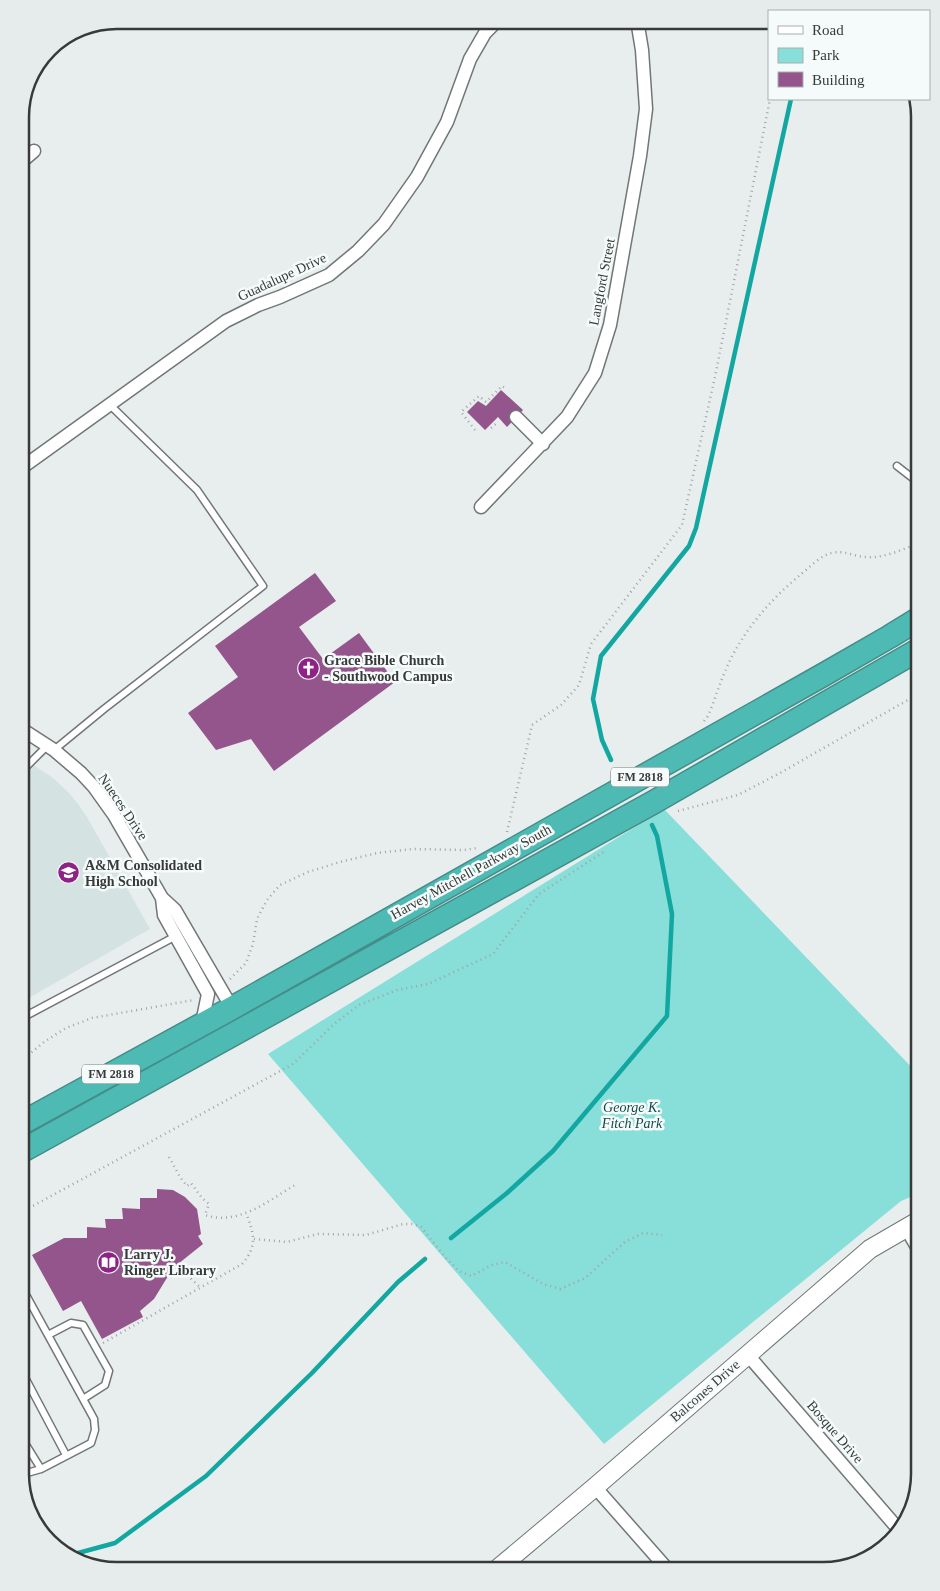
<svg xmlns="http://www.w3.org/2000/svg" width="940" height="1591" font-family="'Times New Roman',serif">
<rect width="100%" height="100%" fill="#e7eeed"/>
<path fill="#d4e3e2" d="M20,756L53,778L69,793L78,804L87,817L150,929L20,1003Z"/>
<path fill="#88ded8" d="M664,809L920,1076V1193L901,1201L604,1444L268,1054Z"/>
<g fill="none" stroke-linecap="round" stroke-linejoin="round">
<path stroke="#13a7a2" stroke-width="4.5" d="M611,760L602,740L593,699L601,656L689,546L696,528L791,99
M451,1238L507,1193L553,1151L667,1016L672,914L657,836L652,825
M67,1556L115,1543L206,1476L312,1373L398,1282L425,1259"/>
</g>
<path fill="#93558c" d="M501,390L523,410L507,427L498,417L485,430L467,412L478,401L486,406Z
M315,573L336,601L299,627L323,659L359,633L395,682L274,771L251,739L216,750L188,713L238,677L215,646Z
M157,1189L173,1190L185,1197L197,1209L201,1234L198,1236L203,1244L173,1268L154,1299L140,1311L143,1317L102,1339L81,1301L63,1311L32,1255L64,1238H87V1227L106,1228L105,1219H123L122,1208L140,1209V1198H157Z"/>
<g fill="none" stroke-linecap="round" stroke-linejoin="round">
<defs>
<path id="lane" d="M897,466L915,480L920,482
M54,750L104,709L263,586L197,490L109,404
M20,773L48,745
M20,1019L176,936
M20,1284L94,1419L95,1430L91,1443L41,1469
M48,1335L71,1323L83,1325L109,1371L105,1385L83,1399
M20,1368L66,1455
M20,1435L41,1469L20,1475"/>
<path id="street" d="M20,163L34,151
M516,417L543,444
M20,469L226,321L258,305L280,297L329,275L358,251L384,224L417,177L447,122L470,59L485,33L498,20
M481,507L567,417L595,373L610,325L640,156L646,109L642,50L637,20
M20,728L54,750L81,773L94,787L114,815L162,898L175,910L232,1008
M162,898L164,915L208,994L202,1023
M906,1228L920,1252
M747,1354L900,1531
M595,1487L669,1571"/>
<path id="secondary" d="M495,1571L595,1487L870,1249L920,1220"/>
<path id="highway" d="M20,1124L232,1008L823,675L889,637L920,618
M20,1152L654,802L920,649"/>
</defs>
<use href="#lane" stroke="#717776" stroke-width="9"/>
<use href="#street" stroke="#717776" stroke-width="15"/>
<use href="#secondary" stroke="#717776" stroke-width="20"/>
<use href="#highway" stroke="#458d89" stroke-width="25"/>
<path stroke="#9fa5a4" stroke-width="2.5" stroke-dasharray="1 4" stroke-linecap="butt" d="M491,428L498,422
M475,430L461,412L479,396L486,402L502,386L505,388
M704,721L708,716C714,702 718,688 724,674C740,634 768,602 800,575C809,568 820,556 831,553C844,550 853,556 865,557C883,559 903,549 920,543
M678,811L738,795L780,773L920,693
M507,832L532,725L561,705L579,685L591,644L682,525L716,372L770,99
M230,979L246,963L253,944L257,919L267,900L280,885L308,872L340,862L377,853L413,849L464,850L477,848
M20,1062L44,1042L66,1028L92,1018L194,1000
M169,1157L180,1177L187,1186L191,1183L202,1198L209,1204L205,1215C238,1226 268,1201 295,1185
M20,1213L293,1064L334,1024L359,1005L397,990L428,984L493,954L539,894L605,851
M254,1239L287,1242L318,1234L366,1235L403,1224H413L421,1227L446,1258L459,1271L471,1276L492,1265L505,1262L543,1284L560,1289L585,1278L625,1242L643,1233L662,1235
M176,1265L201,1288
M103,1343L242,1264C258,1246 254,1234 246,1213"/>
<use href="#lane" stroke="#fff" stroke-width="6"/>
<use href="#street" stroke="#fff" stroke-width="12"/>
<use href="#secondary" stroke="#fff" stroke-width="18"/>
<use href="#highway" stroke="#4dbab4" stroke-width="22"/>
</g>
<defs>
<symbol id="church-disc" viewBox="-11 -11 22 22"><circle r="9.5" fill="#8e2286" stroke="#f5fbfa"/><path d="M-1.2-6h2.4v3.5h3.3v2.4h-3.3V6h-2.4V-.1h-3.3v-2.4h3.3Z" fill="#fff"/></symbol>
<symbol id="school-disc" viewBox="-11 -11 22 22"><circle r="9.5" fill="#8e2286" stroke="#f5fbfa"/><path d="M0-5L7-2L0 1L-7-2ZM-4 1L0 2.5L4 1V4Q0 6-4 4Z" fill="#fff"/></symbol>
<symbol id="library-disc" viewBox="-11 -11 22 22"><circle r="9.5" fill="#8e2286" stroke="#f5fbfa"/><path d="M-6-4Q-3-5.5-.7-3.5V5Q-3 3-6 4ZM6-4Q3-5.5 .7-3.5V5Q3 3 6 4Z" fill="#fff"/></symbol>
</defs>
<g fill-rule="evenodd">
<use href="#church-disc" x="296" y="656" width="25" height="25"/>
<use href="#school-disc" x="56" y="860" width="25" height="25"/>
<use href="#library-disc" x="96" y="1250" width="25" height="25"/>
</g>
<g text-anchor="middle" dominant-baseline="central" stroke-width="5" stroke-linejoin="round" paint-order="stroke">
<g fill="#f5fbfa" stroke="#707473" stroke-width="1">
<rect x="611" y="767.5" width="58" height="19" rx="4"/>
<rect x="82" y="1064.5" width="58" height="19" rx="4"/>
</g>
<g font-size="12" font-weight="bold" fill="#373a39">
<text x="640" y="777">FM 2818</text>
<text x="111" y="1074">FM 2818</text>
</g>
<g font-size="14" fill="#373a39" stroke="#f5fbfa">
<text transform="translate(282 277) rotate(-25)">Guadalupe Drive</text>
<text transform="translate(602 282) rotate(-79)">Langford Street</text>
<text transform="translate(123 807) rotate(56)">Nueces Drive</text>
<text transform="translate(471 872) rotate(-29)">Harvey Mitchell Parkway South</text>
<text transform="translate(705 1391) rotate(-41)">Balcones Drive</text>
<text transform="translate(835 1432) rotate(49)">Bosque Drive</text>
</g>
<g font-size="14" font-weight="bold" fill="#373a39" stroke="#f5fbfa" text-anchor="start">
<text x="324" y="660">Grace Bible Church<tspan x="324" dy="16">- Southwood Campus</tspan></text>
<text x="85" y="865">A&amp;M Consolidated<tspan x="85" dy="16">High School</tspan></text>
<text x="124" y="1254">Larry J.<tspan x="124" dy="16">Ringer Library</tspan></text>
</g>
<g font-size="14" font-style="italic" fill="#134a48" stroke="#f5fbfa">
<text x="632" y="1107">George K.<tspan x="632" dy="16">Fitch Park</tspan></text>
</g>
</g>
<path d="M0 0H940V1591H0ZM117 29H823A88 88 0 0 1 911 117V1474A88 88 0 0 1 823 1562H117A88 88 0 0 1 29 1474V117A88 88 0 0 1 117 29Z" fill="#e6eceb" fill-rule="evenodd"/>
<path fill="none" stroke="#373a39" stroke-width="2.5" d="M117 29H823A88 88 0 0 1 911 117V1474A88 88 0 0 1 823 1562H117A88 88 0 0 1 29 1474V117A88 88 0 0 1 117 29Z"/>
<rect x="768" y="10" width="162" height="90" fill="#f5fbfa" stroke="#a9aead"/>
<rect x="778" y="26" width="25" height="8" fill="#ffffff" stroke="#a9aead"/>
<text x="812" y="35" font-size="15" fill="#373a39">Road</text>
<rect x="778" y="48" width="25" height="15" fill="#88ded8" stroke="#a9aead"/>
<text x="812" y="60" font-size="15" fill="#373a39">Park</text>
<rect x="778" y="72" width="25" height="15" fill="#93558c" stroke="#a9aead"/>
<text x="812" y="85" font-size="15" fill="#373a39">Building</text>
</svg>
